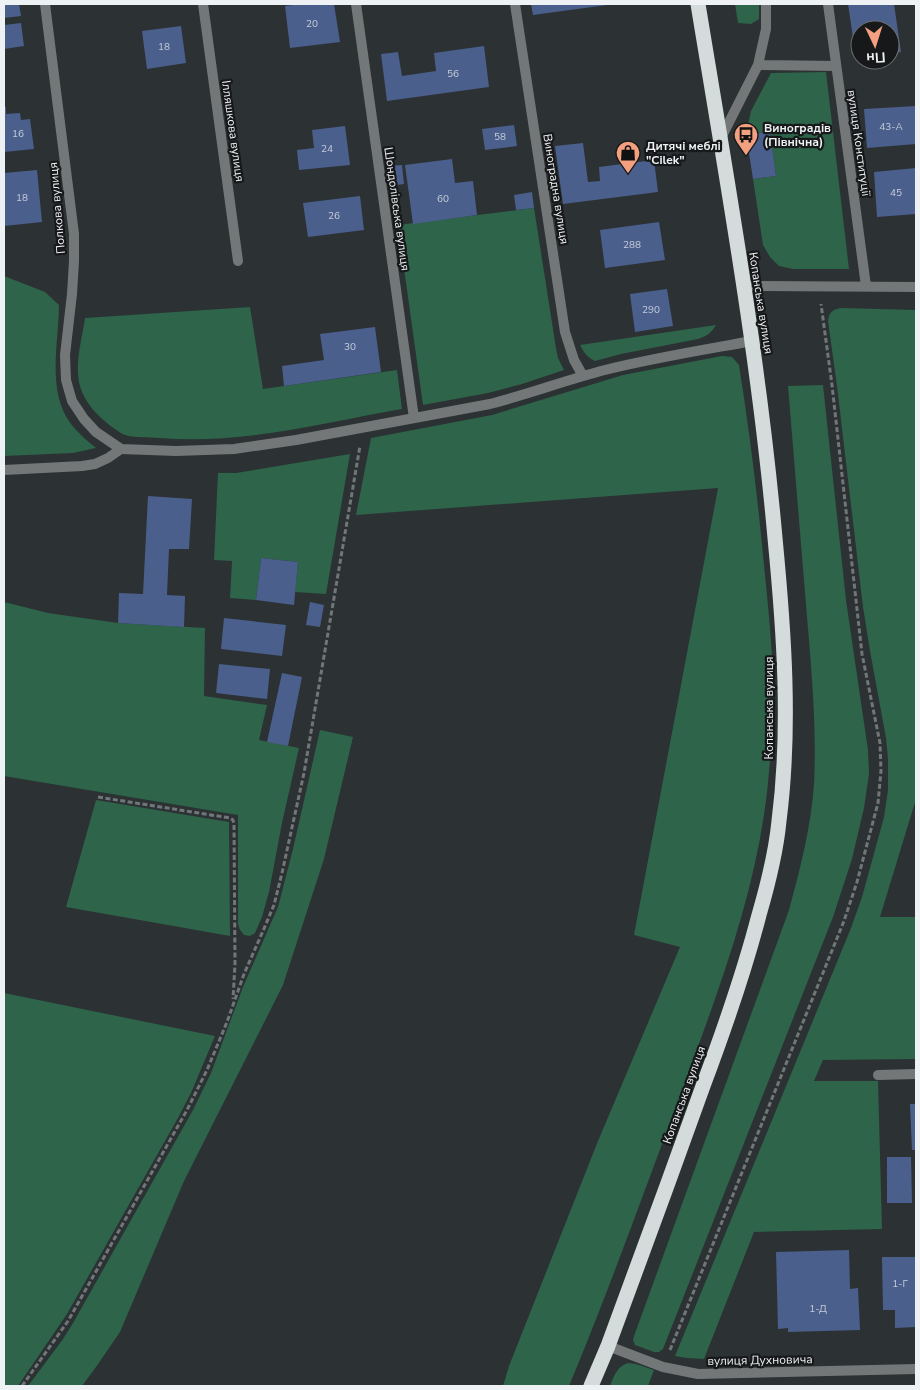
<svg xmlns="http://www.w3.org/2000/svg" width="920" height="1390" font-family="'Nunito Sans',sans-serif">
<rect width="100%" height="100%" fill="#2c3133"/>
<path fill="#2d644a" d="M735,4H759V19L751,24L738,23Z
M826,72L849,269H793L779,266L770,257L763,245L753,179L776,176L770,132L746,134L751,111L771,73Z
M534,208L556,348L558,358L564,370L522,384L488,393L423,405L398,225Z
M4,276L45,292L59,305C59,342 46,391 71,424C78,433 87,441 96,448L73,453L4,456Z
M250,307L263,389L397,370L402,409C322,423 241,445 159,438C149,437 134,438 125,435C122,434 118,431 115,429C99,418 83,402 79,382C75,361 82,339 85,318Z
M841,308L916,310V799L880,917H916V1059L823,1060L814,1081H878L882,1229L754,1232L704,1359L687,1358L675,1356L851,928L862,897L884,817L888,790V759L886,738L870,651L863,607L837,386L828,321C829,312 832,310 841,308Z
M716,325C711,334 706,336 698,339L621,354L595,361C587,357 584,353 580,345Z
M722,356L732,357L739,365C749,428 757,491 763,555C768,605 774,657 773,708C773,729 771,751 769,772C760,884 719,989 681,1093C644,1192 609,1290 569,1386H503L509,1366L598,1141L680,947L634,935L718,488L356,515L371,438L492,415L623,375Z
M823,385L846,600L868,750L869,774L864,808L852,859L833,917L663,1349L659,1352H654L635,1345L633,1340L634,1336L789,910C800,869 811,827 814,784C817,724 811,665 806,605C800,532 794,459 788,386Z
M350,454L326,594L295,592L298,562L261,558L256,600L230,598L232,561L214,560L218,473H236Z
M4,602L48,613L118,623L205,628L204,696L267,705L259,740L299,748L282,823L269,892L262,917L255,933L250,936L244,935L240,930L238,924V815L4,776Z
M320,730L353,737L324,859L283,985L184,1181L120,1332L96,1367L82,1386H28L63,1339L73,1323L193,1110L211,1073L243,987L278,907L293,849Z
M96,800L229,822L230,936L66,907Z
M4,993L215,1036L191,1093L178,1118L67,1314L18,1386H4Z
M628,1363L636,1364L654,1370L648,1386H610C614,1376 617,1366 628,1363Z"/>
<path fill="#4a5f8c" d="M4,4H19L21,16L4,18Z
M302,4H334L340,42L290,48L285,6Z
M531,4H607V5L533,15Z
M848,4H894L901,52L890,54V30H860V58H856Z
M21,23L24,46L4,49V25Z
M181,26L186,63L147,69L142,31Z
M484,46L489,87L387,101L381,54L398,52L402,76L436,71L434,53Z
M916,106V144L867,148L864,109Z
M4,107H6V114L20,113L21,120L30,119L34,149L4,152Z
M514,125L517,146L485,150L482,129Z
M345,126L350,165L299,170L297,150L314,148L312,130Z
M770,132L776,176L753,179L746,134Z
M583,143L588,182L600,181L599,167L654,160L658,192L563,204L555,146Z
M452,159L455,183L473,181L477,215L413,224L405,165Z
M402,165L404,184L390,186L388,166Z
M916,168V214L877,217L874,172Z
M37,170L42,222L4,226V173Z
M532,192L534,208L516,210L514,195Z
M360,196L364,230L308,237L303,203Z
M659,222L665,260L605,268L600,230Z
M667,289L673,326L635,332L630,294Z
M375,327L381,372L284,386L282,366L324,360L320,334Z
M148,496L192,499L189,549H169L167,595L185,596L184,627L118,623L119,593L143,594Z
M261,558L298,562L294,605L256,600Z
M310,602L324,605L320,627L306,625Z
M224,618L286,625L282,656L221,649Z
M219,664L270,669L267,699L216,693Z
M282,673L302,677L288,746L267,742Z
M910,1104H916V1150H912Z
M887,1157H911L912,1203H887Z
M849,1250L850,1289L858,1288L860,1330L788,1332V1328L778,1329L776,1252Z
M882,1257H916V1327L895,1328V1310H883Z"/>
<g fill="none" stroke-linecap="round" stroke-linejoin="round">
<path stroke="#717678" stroke-width="3" stroke-dasharray="5 2.5" stroke-linecap="butt" d="M98,797L230,818L233,820L234,824L235,964L233,999
M670,1350L844,921L857,882L878,803L881,771L880,743L862,654L832,385L821,304
M22,1386L68,1321L187,1110L207,1070L227,1022L244,974L263,931L274,905L282,873L304,773L360,446"/>
<path stroke="#747777" stroke-width="10" d="M758,65L836,66
M721,138L758,65L766,29V4
M4,470L82,466L95,464L108,458L121,449"/>
<path stroke="#747777" stroke-width="10" d="M45,4L74,234V261L72,294L65,355L66,380L72,401L84,419L96,432L121,449L176,451L234,449L296,440L490,404C529,394 566,380 605,370C653,358 703,350 752,341
M203,4L238,261
M356,4L414,418
M515,4L565,332L574,360L583,376
M828,4L866,286
M744,286L916,287
M878,1075L916,1074
M608,1346L663,1367L698,1374L916,1369"/>
<path stroke="#d4dbdb" stroke-width="15" d="M591,1386L608,1346C640,1259 672,1173 703,1086C724,1030 744,973 759,915C768,884 776,853 779,821C791,727 784,631 775,538C759,358 727,181 698,4"/>
</g>
<defs>
<symbol id="bus-pin" viewBox="-11 -11 22 30"><path d="M0 17L-7.5 6A9.5 9.5 0 1 1 7.5 6Z" fill="#f2a07f" stroke="#161819"/><path d="M-5-6H5V4H4V6H2V4H-2V6H-4V4H-5ZM-3.5-4V0h7V-4ZM-3.5 1.2v1.5H-2V1.2ZM2 1.2v1.5H3.5V1.2Z" fill="#111"/></symbol>
<symbol id="shop-pin" viewBox="-11 -11 22 30"><path d="M0 17L-7.5 6A9.5 9.5 0 1 1 7.5 6Z" fill="#f2a07f" stroke="#161819"/><path d="M-5-2.5h2.3a2.7 3.5 0 0 1 5.4 0H5L5.5 6h-11ZM-1.5-2.5h3a1.5 2.3 0 0 0-3 0Z" fill="#111"/></symbol>
</defs>
<g fill-rule="evenodd">
<use href="#bus-pin" x="732" y="121" width="28" height="38"/>
<use href="#shop-pin" x="614" y="139" width="28" height="38"/>
</g>
<g text-anchor="middle" dominant-baseline="central" stroke-width="4.5" stroke-linejoin="round" paint-order="stroke">
<g font-size="10" fill="#c6cdda">
<text x="312" y="24">20</text>
<text x="164" y="47">18</text>
<text x="453" y="74">56</text>
<text x="891" y="127">43-А</text>
<text x="18" y="134">16</text>
<text x="500" y="137">58</text>
<text x="327" y="149">24</text>
<text x="896" y="193">45</text>
<text x="22" y="198">18</text>
<text x="443" y="199">60</text>
<text x="334" y="216">26</text>
<text x="632" y="245">288</text>
<text x="651" y="310">290</text>
<text x="350" y="347">30</text>
<text x="900" y="1284">1-Г</text>
<text x="818" y="1309">1-Д</text>
</g>
<g font-size="12" font-weight="bold" fill="#eff2f4" stroke="#161819" text-anchor="start">
<text x="764" y="128">Виноградів<tspan x="764" dy="14">(Північна)</tspan></text>
<text x="646" y="146">Дитячі меблі<tspan x="646" dy="14">"Cilek"</tspan></text>
</g>
<g font-size="12" fill="#eff2f4" stroke="#161819">
<text transform="translate(233 131) rotate(82)">Ілляшкова вулиця</text>
<text transform="translate(859 143) rotate(82)">вулиця Конституції</text>
<text transform="translate(556 189) rotate(81)">Виноградна вулиця</text>
<text transform="translate(57 208) rotate(-95)">Полкова вулиця</text>
<text transform="translate(397 209) rotate(82)">Шондолівська вулиця</text>
<text transform="translate(761 303) rotate(81)">Копанська вулиця</text>
<text transform="translate(769 708) rotate(-90)">Копанська вулиця</text>
<text transform="translate(684 1095) rotate(-70)">Копанська вулиця</text>
<text transform="translate(760 1360) rotate(-1)">вулиця Духновича</text>
</g>
</g>
<rect width="920" height="1390" fill="none" stroke="#eff2f4" stroke-width="10"/>
<g transform="translate(875 45) rotate(176)"><circle r="24" fill="#161819" stroke="#6d6f71"/>
<path d="M0-4L9 19L0 12L-9 19Z" fill="#f2a07f"/>
<text y="-8" font-size="14" font-weight="bold" text-anchor="middle" fill="#eff2f4">Пн</text>
</g>
</svg>
